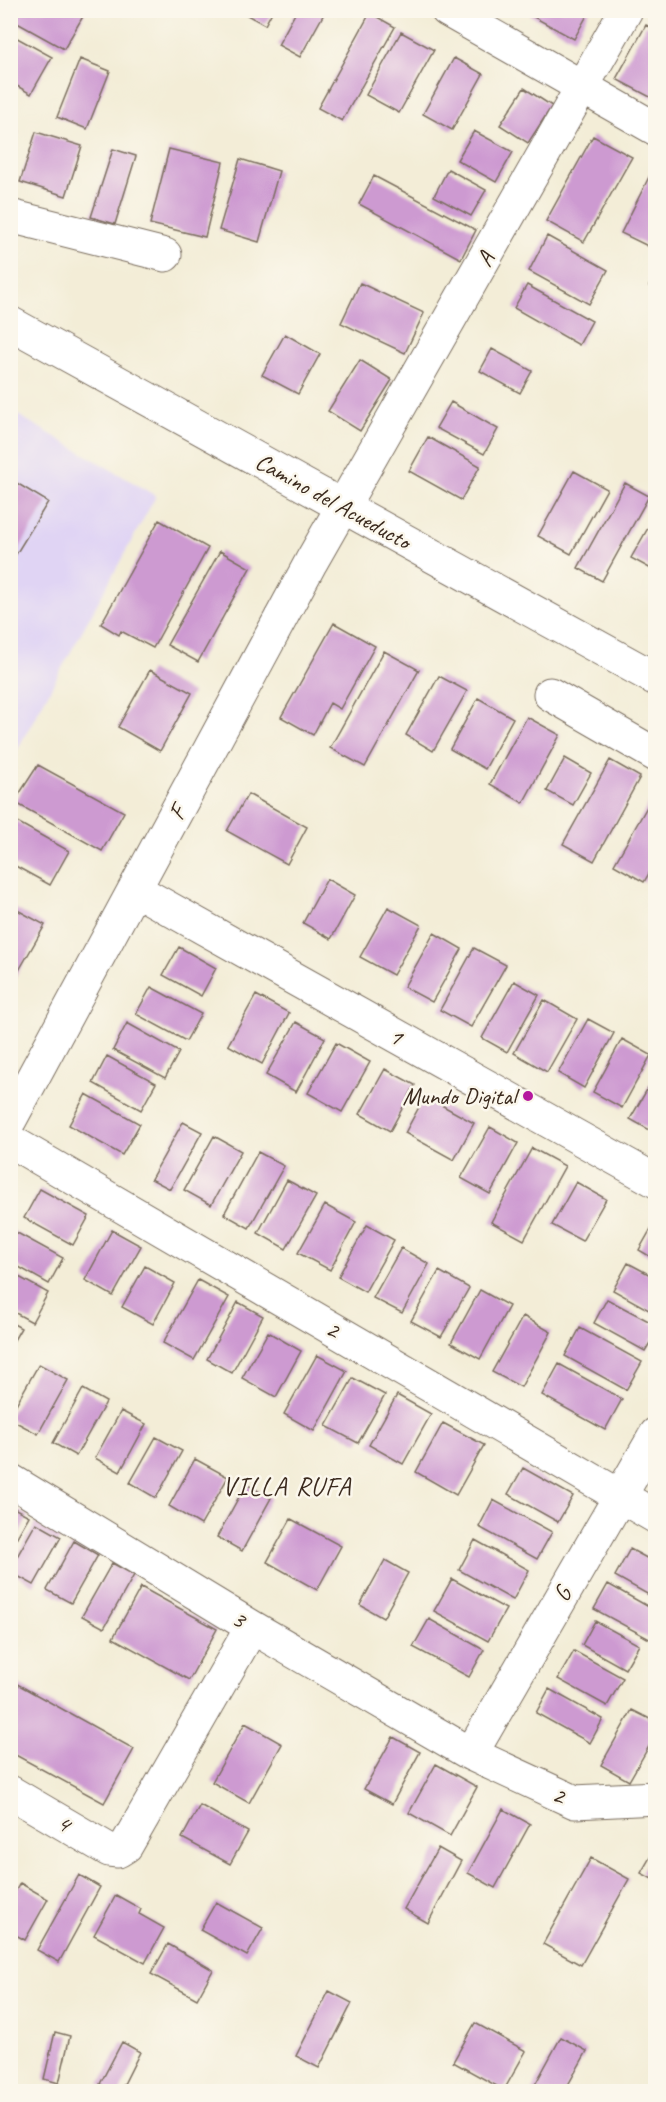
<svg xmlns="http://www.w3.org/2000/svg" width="666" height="2102" font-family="Caveat,sans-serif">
<rect width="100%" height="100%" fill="#fbf7ec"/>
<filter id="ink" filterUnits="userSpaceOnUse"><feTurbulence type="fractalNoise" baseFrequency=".0167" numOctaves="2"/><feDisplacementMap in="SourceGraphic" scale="12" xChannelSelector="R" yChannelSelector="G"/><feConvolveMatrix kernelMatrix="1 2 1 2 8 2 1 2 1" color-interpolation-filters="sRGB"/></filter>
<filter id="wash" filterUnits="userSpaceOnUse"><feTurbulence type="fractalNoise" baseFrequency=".008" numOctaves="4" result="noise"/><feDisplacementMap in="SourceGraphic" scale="24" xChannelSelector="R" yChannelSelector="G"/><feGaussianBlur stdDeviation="1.35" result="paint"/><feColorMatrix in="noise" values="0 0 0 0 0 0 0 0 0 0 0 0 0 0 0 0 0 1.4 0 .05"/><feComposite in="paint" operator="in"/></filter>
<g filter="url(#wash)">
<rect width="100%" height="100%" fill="#f3edd7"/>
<path fill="#e0d4f4" d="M11,411L156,496L11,761Z"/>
<g id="blocks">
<path fill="#cd9ad1" d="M10,10H80L85,13L64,49L10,19Z
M238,10H273L265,25Z
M297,10H326L300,57L278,45Z
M533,10H590L574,39L530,15Z
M370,13L395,27L342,121L318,108Z
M646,25L656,30V92L652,98L616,79Z
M401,32L434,50L399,113L366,95Z
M10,34L52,57L31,94L10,82Z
M454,58L483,74L452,130L423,114Z
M80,59L110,71L87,129L57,117Z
M524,88L552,106L528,143L500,125Z
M10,127L19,132L10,148Z
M474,131L513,152L496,182L457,160Z
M36,132L82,146L66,196L20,182Z
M593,136L632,157L584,242L546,221Z
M113,149L136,156L115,224L91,217Z
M169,149L223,162L205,237L150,224Z
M240,159L279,171L259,242L219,230Z
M448,169L486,190L471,216L434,196Z
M651,173L656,176V250L621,233Z
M374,176L476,230L461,259L359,204Z
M547,236L608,270L589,304L529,271Z
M656,275V289L649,286Z
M360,283L424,313L405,353L341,323Z
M527,285L592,321L579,345L514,308Z
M285,334L320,354L298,394L262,375Z
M492,349L532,371L520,393L480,371Z
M360,360L392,380L360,431L328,411Z
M451,402L498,429L484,454L436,428Z
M428,437L480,466L461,500L409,471Z
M574,471L607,489L571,554L538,536Z
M10,479L48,502L10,564Z
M625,483L649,496L602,581L578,568Z
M656,514V565L653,570L631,558Z
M159,520L208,548L153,648L121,631L119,635L101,624Z
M220,551L250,568L198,662L167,645Z
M334,623L375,646L340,709L330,703L313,735L281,717Z
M384,651L419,670L365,767L330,748Z
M150,670L192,693L160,751L118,727Z
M439,676L467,691L433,751L406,735Z
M478,698L513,718L485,769L450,749Z
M527,717L560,735L523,803L490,784Z
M565,758L591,773L573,805L547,791Z
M610,760L640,777L594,861L563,844Z
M38,765L124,812L102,851L14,802Z
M656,791V861L644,882L614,865Z
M248,794L307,827L287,864L227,831Z
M10,818L69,851L50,885L10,863Z
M327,879L355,895L331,939L303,923Z
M10,906L45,925L10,986Z
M388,907L421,925L393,975L360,957Z
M434,933L462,949L432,1002L404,987Z
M179,947L216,968L201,996L163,975Z
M474,948L506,965L471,1027L440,1010Z
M514,981L539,995L507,1052L482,1038Z
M151,987L201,1014L186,1041L136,1014Z
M256,995L289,1013L262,1064L228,1045Z
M544,1000L577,1019L547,1072L514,1053Z
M588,1019L614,1033L584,1088L558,1073Z
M296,1022L325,1038L296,1092L266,1075Z
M127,1023L179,1052L165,1078L113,1050Z
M622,1039L651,1055L622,1108L593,1092Z
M336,1043L370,1062L342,1112L308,1093Z
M107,1056L156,1083L141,1110L93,1083Z
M385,1069L415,1085L390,1131L360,1114Z
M656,1074V1132L655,1133L630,1119Z
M86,1094L140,1124L122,1155L69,1125Z
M425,1096L474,1123L454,1160L405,1133Z
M183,1122L202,1132L170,1189L151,1179Z
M490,1127L518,1143L490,1194L461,1178Z
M214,1136L241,1151L211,1205L184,1190Z
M532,1148L565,1166L524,1240L491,1222Z
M258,1152L284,1166L249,1228L224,1214Z
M287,1180L316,1196L286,1249L258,1233Z
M576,1182L606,1199L582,1241L552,1225Z
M40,1189L89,1216L73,1245L24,1218Z
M325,1205L356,1222L330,1270L298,1253Z
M656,1220V1260L639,1250Z
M367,1225L394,1240L365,1292L338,1277Z
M10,1229L63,1258L49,1284L10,1262Z
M112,1230L141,1246L113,1296L85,1280Z
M401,1248L429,1264L402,1313L373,1298Z
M628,1263L656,1278V1314L613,1290Z
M145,1266L175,1283L153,1324L122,1307Z
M439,1271L469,1288L441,1337L411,1321Z
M10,1272L48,1293L32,1322L10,1310Z
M198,1280L229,1297L194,1360L163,1343Z
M480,1290L509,1306L480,1359L451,1343Z
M607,1299L656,1325V1333L645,1351L594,1323Z
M238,1302L263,1316L232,1373L207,1359Z
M523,1316L551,1332L521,1387L492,1372Z
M10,1322L21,1328L10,1347Z
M580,1328L642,1362L626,1390L565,1356Z
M268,1332L301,1351L276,1397L242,1378Z
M317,1355L347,1371L314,1431L284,1414Z
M39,1364L68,1380L38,1434L10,1419V1415Z
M559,1364L622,1399L605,1430L542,1395Z
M353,1378L385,1395L358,1443L326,1426Z
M83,1389L106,1402L76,1456L53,1443Z
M397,1395L431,1414L403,1464L369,1445Z
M121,1411L146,1424L120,1472L95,1458Z
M443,1423L484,1445L456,1495L416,1472Z
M156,1437L182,1451L156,1498L130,1483Z
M195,1459L228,1477L201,1525L169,1506Z
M523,1468L573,1496L558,1522L508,1494Z
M246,1484L271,1498L242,1551L217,1537Z
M493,1500L552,1532L537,1559L479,1527Z
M10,1506L29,1516L10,1549Z
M291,1519L341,1546L317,1590L267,1562Z
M36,1523L61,1537L34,1585L10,1572V1569Z
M475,1540L529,1570L513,1600L459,1570Z
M74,1541L98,1555L71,1603L47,1590Z
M630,1549L656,1563V1599L615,1576Z
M385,1560L408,1573L383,1618L360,1605Z
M112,1563L134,1575L104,1628L82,1616Z
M452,1579L506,1609L488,1641L434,1611Z
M608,1584L656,1611V1636L653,1641L594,1609Z
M141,1587L217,1629L189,1680L113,1638Z
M429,1619L484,1650L469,1677L413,1647Z
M595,1621L639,1645L625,1669L582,1645Z
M574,1651L623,1678L607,1706L558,1679Z
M10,1680L134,1749L104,1803L10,1752Z
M549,1689L603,1719L590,1743L536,1713Z
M632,1710L656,1722V1734L629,1781L601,1765Z
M245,1723L282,1744L249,1803L212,1782Z
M393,1737L420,1752L392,1804L364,1789Z
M436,1764L477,1787L450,1836L409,1813Z
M200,1805L248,1832L230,1864L182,1838Z
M503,1809L530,1824L495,1888L468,1873Z
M656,1847V1881L641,1873Z
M438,1848L461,1861L428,1923L404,1909Z
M591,1858L629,1879L581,1965L543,1944Z
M79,1875L100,1887L59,1962L37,1950Z
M20,1883L48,1899L25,1940L10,1932V1901Z
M116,1895L141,1909L139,1914L164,1928L145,1963L94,1935Z
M216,1902L263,1928L247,1956L200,1930Z
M168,1944L213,1970L197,1999L151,1974Z
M329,1991L352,2003L319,2068L296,2056Z
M475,2023L526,2051L504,2090L453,2062Z
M55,2032L70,2036L59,2083L44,2079Z
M561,2037L587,2051L564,2092H531Z
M122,2042L140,2052L120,2092H115L100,2084Z"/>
</g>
</g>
<g filter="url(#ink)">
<use href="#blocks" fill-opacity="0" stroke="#7b6e5f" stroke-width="1.5"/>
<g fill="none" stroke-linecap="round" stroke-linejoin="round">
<defs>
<path id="minor" d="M447,10L656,129
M10,216L165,255
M550,694L656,755
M136,890L656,1181
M10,1120L311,562L626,10
M10,1141L656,1517
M10,1480L252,1627L471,1754L575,1802L656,1798
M471,1754L656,1434
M10,1792L109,1850L118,1851L126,1846L252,1627"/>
<path id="major" d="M10,323L656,679"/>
</defs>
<use href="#minor" stroke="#7b6e5f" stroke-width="35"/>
<use href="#major" stroke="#7b6e5f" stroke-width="35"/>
<use href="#minor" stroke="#fff" stroke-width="33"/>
<use href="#major" stroke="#fff" stroke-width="33"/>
</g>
</g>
<circle fill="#b5179e" stroke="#fbf7ec" stroke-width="2" cx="528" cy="1096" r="6"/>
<g text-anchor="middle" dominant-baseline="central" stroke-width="5" stroke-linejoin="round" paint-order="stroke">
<g font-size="24" fill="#3b2a1e" stroke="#fbf7ec">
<text transform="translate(485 259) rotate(-60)">A</text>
<text transform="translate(333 501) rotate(29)">Camino del Acueducto</text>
<text transform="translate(177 813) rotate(-62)">F</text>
<text transform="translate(396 1036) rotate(29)">1</text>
<text transform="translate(333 1329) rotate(30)">2</text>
<text transform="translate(562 1594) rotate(-60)">G</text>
<text transform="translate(239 1619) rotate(31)">3</text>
<text transform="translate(559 1795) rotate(24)">2</text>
<text transform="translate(64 1823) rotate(30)">4</text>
</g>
<g font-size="24" fill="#3b2a1e" stroke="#fbf7ec" text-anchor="end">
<text x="516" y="1096">Mundo Digital</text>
</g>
<g font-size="26" letter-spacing="1.5" fill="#3b2a1e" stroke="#fbf7ec">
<text x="287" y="1486">VILLA RUFA</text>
</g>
</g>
<rect width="666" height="2102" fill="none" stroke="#fbf7ec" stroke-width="36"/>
</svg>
